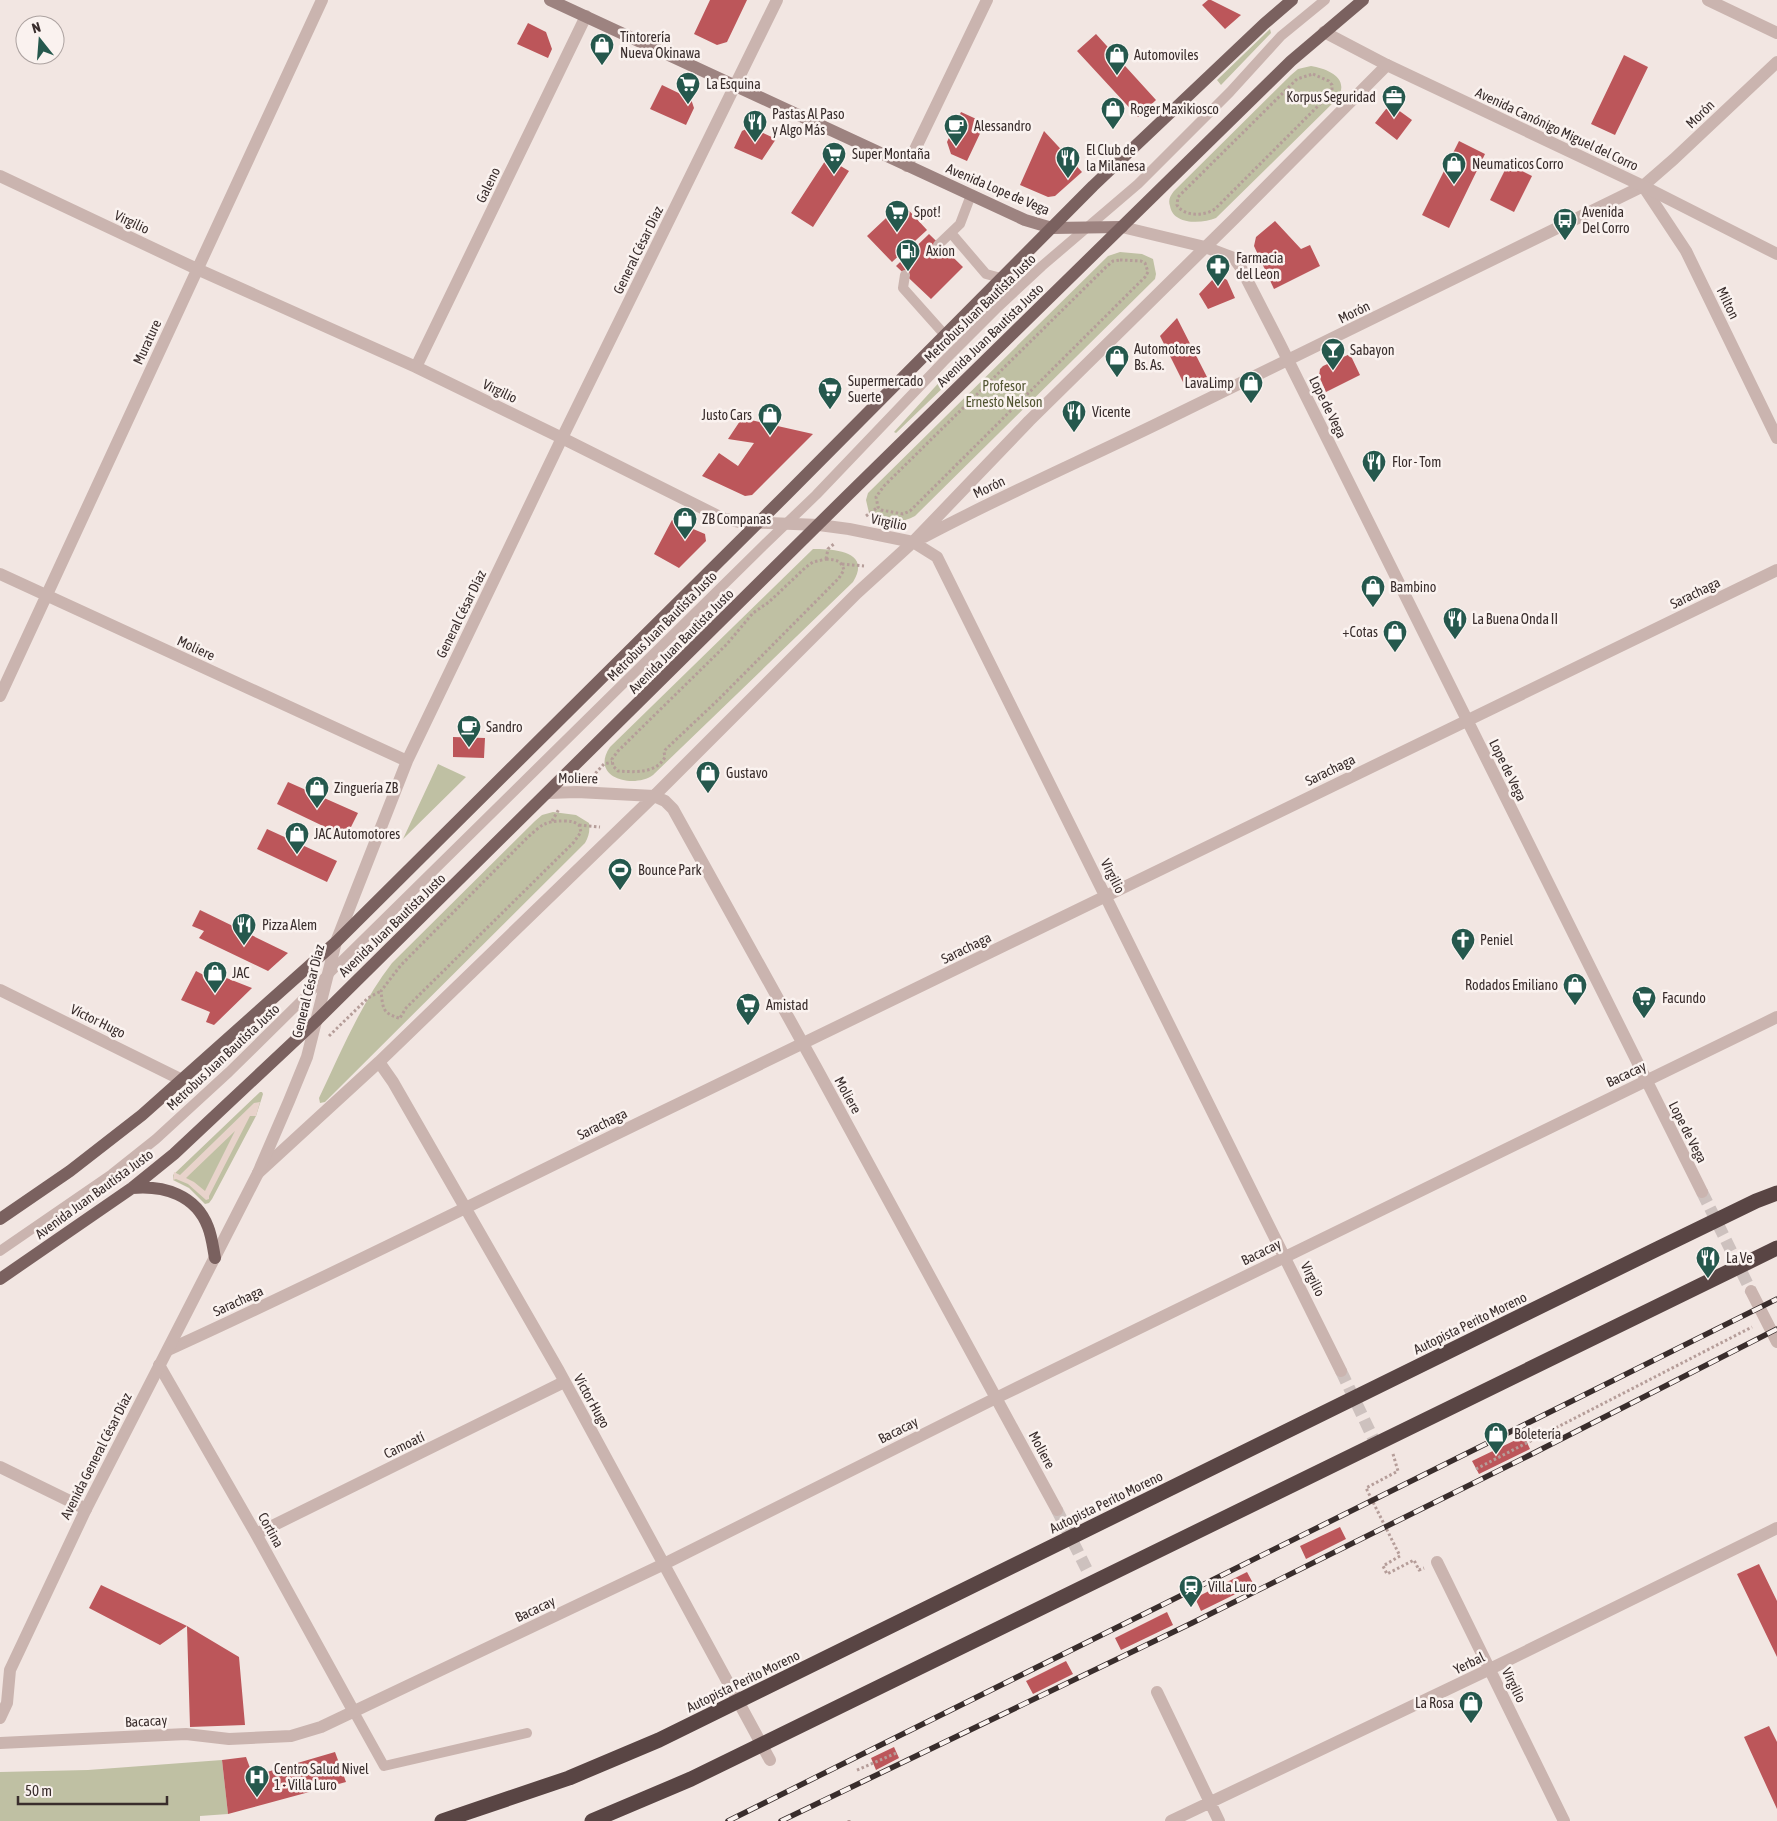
<svg xmlns="http://www.w3.org/2000/svg" width="1777" height="1821" font-family="'Asap Condensed',sans-serif">
<rect width="100%" height="100%" fill="#f2e6e2"/>
<path fill="#bfc0a3" d="M1270,29L1271,33L1221,85L1217,80Z
M1311,66C1328,69 1351,78 1337,99L1216,218C1202,224 1173,225 1170,206C1168,200 1170,196 1174,191L1291,75L1298,69Z
M1120,252L1142,254L1153,259L1156,274L1155,279L915,516C902,524 881,523 869,513L866,500L868,493L1108,256Z
M944,377L949,382L896,433L894,432Z
M813,549C834,549 872,551 853,582L653,775C634,789 589,778 610,747Z
M438,764L466,777L403,839Z
M553,812L576,815L589,823C590,831 589,836 585,843L325,1102L320,1103L319,1098C341,1052 361,1003 392,963L535,821L542,815Z
M260,1092H262L263,1094L256,1116L212,1199L209,1203L205,1204L189,1188L173,1180V1175Z
M222,1760L228,1814L200,1816V1821H0V1772L88,1770Z"/>
<path fill="#e8d3cb" fill-rule="evenodd" d="M260,1102L256,1116H250L209,1196V1199L206,1200L188,1184L176,1179L173,1180L174,1172L180,1175L254,1103ZM235,1131L205,1191L194,1182L186,1178Z"/>
<path fill="#bc565a" d="M710,0H747L727,42L717,45L694,34Z
M1208,0H1211L1241,15L1225,29L1202,5Z
M528,23L546,32L552,49L548,58L517,44Z
M1096,34L1156,100L1138,117L1077,51Z
M1624,55L1648,67L1615,135L1591,124Z
M662,85L691,99L694,108L686,125L650,109Z
M1394,107L1412,120L1397,140L1375,123L1386,109Z
M961,112L985,123L967,161L951,154L947,142Z
M750,127L776,139L762,160L734,148L742,131Z
M1044,131L1082,172L1055,196L1048,197L1020,185Z
M1459,141L1485,154L1449,228L1422,215Z
M827,158L849,171L813,227L791,213Z
M1508,164L1532,176L1514,212L1490,200Z
M902,203L927,230L892,262L867,236Z
M1275,221L1301,249L1310,245L1320,266L1274,289L1254,246L1256,237Z
M929,234L963,267L931,299L896,266Z
M1215,277H1222L1227,280L1235,298L1208,309L1199,294Z
M1177,318L1207,377L1185,386L1160,336Z
M1350,354L1360,375L1326,392L1319,376L1320,369L1323,366Z
M742,418L813,434L752,495L745,496L702,476L719,453L738,466L754,443L728,439Z
M672,520L705,534L706,541L679,568L654,554Z
M453,737L485,738L484,758L453,757Z
M288,782L358,813L346,837L277,804Z
M267,829L337,861L327,882L257,849Z
M200,910L288,953L268,971L199,938L204,931L192,926Z
M196,971L221,984L224,977L252,988L214,1025L206,1022L210,1012L181,1000Z
M1524,1436L1530,1449L1479,1474L1472,1461Z
M1340,1527L1346,1539L1306,1559L1300,1546Z
M1759,1564L1777,1601V1657L1737,1574Z
M1247,1572L1254,1585L1201,1611L1195,1598Z
M101,1585L187,1626L160,1645L89,1608Z
M1167,1612L1173,1625L1121,1650L1115,1638Z
M187,1626L239,1657L245,1725L190,1727Z
M1066,1661L1073,1674L1033,1694L1026,1681Z
M1769,1726L1777,1742V1809L1744,1737Z
M894,1747L899,1758L876,1770L871,1758Z
M335,1752L346,1782L228,1814L222,1760L246,1757L253,1776Z"/>
<g fill="none" stroke-linecap="round" stroke-linejoin="round">
<path stroke="#cdc1be" stroke-width="12" stroke-dasharray="12 6" stroke-linecap="butt" d="M1702,1192L1751,1291
M1341,1371L1374,1440
M1057,1510L1087,1570"/>
<path stroke="#b59d99" stroke-width="3" stroke-dasharray="2.5 2.5" stroke-linecap="butt" d="M1313,74L1329,81L1332,85V92L1215,209C1205,216 1184,217 1177,205L1178,197L1297,79Z
M1120,260L1141,261L1145,263L1148,272L1145,277L910,511L903,514L881,510L878,507L876,497L884,486L1106,267L1113,261Z
M866,516L878,507
M826,559C836,560 841,560 844,570L839,578L719,699L665,750L664,752L665,757C656,774 635,772 618,771L613,766L612,759L618,751L727,644L753,613L769,602L806,567L813,562Z
M826,559L828,549L835,543
M842,564L864,566
M592,777L604,764L612,762
M552,821L559,809
M579,825L600,827
M399,1018C382,1013 383,1008 381,991L401,965L528,837C542,825 544,821 564,821C570,821 573,821 579,825L581,832L574,842L406,1008L400,1018
M329,1036L368,998L381,991
M1393,1454L1398,1471L1366,1488L1400,1556L1383,1566L1387,1574L1414,1560L1419,1570L1424,1568
M1476,1469L1752,1327
M857,1770L896,1753
M849,1820V1821"/>
<path stroke="#cab4af" stroke-width="10" d="M951,233L986,274L1001,278
M938,245L960,224L971,195
M905,275L903,288L944,334
M0,1251L112,1174L156,1139L229,1072L763,546L816,495L944,361L998,307L1042,266L1138,184L1230,92L1281,36L1325,0
M354,1712L384,1766L527,1733"/>
<path stroke="#cab4af" stroke-width="12" d="M1708,0L1777,33
M907,166L987,0
M0,176L197,269L416,367L562,438L722,518L739,522L819,525L849,529L913,542L937,557L1341,1371
M1643,186L1686,251L1777,438
M1122,227L1205,247L1234,258L1241,268L1279,342L1702,1192
M416,367L586,16
M924,537C1001,496 1081,461 1159,423C1321,344 1482,265 1643,186L1674,159L1777,62
M0,574L407,761
M0,696L322,0
M548,793L577,792L654,796L665,801L673,809L817,1069L1057,1510
M336,942L407,761L562,438L777,0
M0,990L182,1080
M379,1062L393,1082L559,1371L770,1760
M258,1173L379,1062L654,796L857,593L913,542L1029,421L1235,218L1387,65
M1751,1291L1777,1342
M168,1350C340,1272 508,1186 678,1104C1045,927 1411,748 1777,570
M159,1365L256,1534L354,1712
M0,1467L86,1509
M256,1534L564,1382
M1437,1562L1564,1821
M1157,1692L1219,1821
M0,1743L186,1734L229,1739L291,1736L321,1727L664,1564L996,1398L1777,1017
M1171,1821L1490,1669L1777,1528"/>
<path stroke="#cab4af" stroke-width="12" d="M1324,32L1387,65L1643,186L1777,254
M0,1718L7,1703L10,1670L86,1509L258,1173L289,1101L307,1057L336,942"/>
<path stroke="#9d8380" stroke-width="12" d="M550,0L1025,220L1052,228L1122,227"/>
<path stroke="#7a615f" stroke-width="12" d="M132,1188C164,1185 196,1195 208,1227C212,1237 213,1248 215,1258
M0,1219L70,1171L142,1115L336,942L787,494L1093,186L1264,24L1292,0
M0,1279L132,1188L174,1154L318,1019L847,496L1291,61L1363,0"/>
<path stroke="#594544" stroke-width="15" d="M442,1821L569,1778L659,1740L1653,1251L1756,1201L1777,1193
M592,1821L691,1779L1777,1248"/>
<defs>
<path id="rail" d="M728,1821L1777,1299
M781,1821L1192,1623L1528,1456L1777,1329"/>
</defs>
<use href="#rail" stroke="#392d2c" stroke-width="5.5"/>
<use href="#rail" stroke="#faf2ef" stroke-width="4" stroke-dasharray="11" stroke-linecap="butt"/>
</g>
<defs>
<symbol id="shop-pin" viewBox="-11 -11 22 30"><path d="M0 17L-7.5 6A9.5 9.5 0 1 1 7.5 6Z" fill="#25584d" stroke="#faf2ef"/><path d="M-5-2.5h2.3a2.7 3.5 0 0 1 5.4 0H5L5.5 6h-11ZM-1.5-2.5h3a1.5 2.3 0 0 0-3 0Z" fill="#fff"/></symbol>
<symbol id="supermarket-pin" viewBox="-11 -11 22 30"><path d="M0 17L-7.5 6A9.5 9.5 0 1 1 7.5 6Z" fill="#25584d" stroke="#faf2ef"/><path d="M-6-5.5h2.5l.6 2H6L4.5 2H-2.5L-4.4-4H-6ZM-1.5 3.2a1.3 1.3 0 1 0 .1 0ZM3 3.2a1.3 1.3 0 1 0 .1 0Z" fill="#fff"/></symbol>
<symbol id="office-pin" viewBox="-11 -11 22 30"><path d="M0 17L-7.5 6A9.5 9.5 0 1 1 7.5 6Z" fill="#25584d" stroke="#faf2ef"/><path d="M-6-3h4V-5.5h4V-3h4V5H-6ZM-1-4.5V-3h2v-1.5ZM-6 0V1H6V0Z" fill="#fff"/></symbol>
<symbol id="restaurant-pin" viewBox="-11 -11 22 30"><path d="M0 17L-7.5 6A9.5 9.5 0 1 1 7.5 6Z" fill="#25584d" stroke="#faf2ef"/><path d="M-5-6h1v4h1v-4h1v4h1v-4h1v5L-1.5 .5V6h-2V.5L-5-1ZM5-6V6H3V1.5H1.5Q1.5-4 5-6Z" fill="#fff"/></symbol>
<symbol id="cafe-pin" viewBox="-11 -11 22 30"><path d="M0 17L-7.5 6A9.5 9.5 0 1 1 7.5 6Z" fill="#25584d" stroke="#faf2ef"/><path d="M-5.5-4.5H6V0H3Q3 3.5 0 3.5H-2.5Q-5.5 3.5-5.5 0ZM3-3.2v2h1.7v-2ZM-6 4.5H4V6H-6Z" fill="#fff"/></symbol>
<symbol id="bus-pin" viewBox="-11 -11 22 30"><path d="M0 17L-7.5 6A9.5 9.5 0 1 1 7.5 6Z" fill="#25584d" stroke="#faf2ef"/><path d="M-5-6H5V4H4V6H2V4H-2V6H-4V4H-5ZM-3.5-4V0h7V-4ZM-3.5 1.2v1.5H-2V1.2ZM2 1.2v1.5H3.5V1.2Z" fill="#fff"/></symbol>
<symbol id="fuel-pin" viewBox="-11 -11 22 30"><path d="M0 17L-7.5 6A9.5 9.5 0 1 1 7.5 6Z" fill="#25584d" stroke="#faf2ef"/><path d="M-5.5-6h7V0h2V4h1.3V-2.5L3-4.5l.8-.8L6-3V5H2.5V1h-1V6h-7ZM-4.2-4.7v3.2H.2V-4.7Z" fill="#fff"/></symbol>
<symbol id="pharmacy-pin" viewBox="-11 -11 22 30"><path d="M0 17L-7.5 6A9.5 9.5 0 1 1 7.5 6Z" fill="#25584d" stroke="#faf2ef"/><path d="M-2-6h4v4h4v4h-4v4h-4v-4h-4v-4h4Z" fill="#fff"/></symbol>
<symbol id="bar-pin" viewBox="-11 -11 22 30"><path d="M0 17L-7.5 6A9.5 9.5 0 1 1 7.5 6Z" fill="#25584d" stroke="#faf2ef"/><path d="M-6-5H6L.8 .8V4.5H3.5V6h-7V4.5H-.8V.8Z" fill="#fff"/></symbol>
<symbol id="stadium-pin" viewBox="-11 -11 22 30"><path d="M0 17L-7.5 6A9.5 9.5 0 1 1 7.5 6Z" fill="#25584d" stroke="#faf2ef"/><path d="M0-5a6.5 5 0 1 0 0 10a6.5 5 0 1 0 0-10ZM-3.5-1.8h7v3.6h-7Z" fill="#fff"/></symbol>
<symbol id="church-pin" viewBox="-11 -11 22 30"><path d="M0 17L-7.5 6A9.5 9.5 0 1 1 7.5 6Z" fill="#25584d" stroke="#faf2ef"/><path d="M-1.2-6h2.4v3.5h3.3v2.4h-3.3V6h-2.4V-.1h-3.3v-2.4h3.3Z" fill="#fff"/></symbol>
<symbol id="station-pin" viewBox="-11 -11 22 30"><path d="M0 17L-7.5 6A9.5 9.5 0 1 1 7.5 6Z" fill="#25584d" stroke="#faf2ef"/><path d="M-3-6H3Q5-6 5-4V2Q5 4 3 4L4.5 6H3L1.5 4h-3L-3 6H-4.5L-3 4Q-5 4-5 2V-4Q-5-6-3-6ZM-3.5-4v3h7v-3ZM-3.5 1v1.5H-2V1ZM2 1v1.5H3.5V1Z" fill="#fff"/></symbol>
<symbol id="hospital-pin" viewBox="-11 -11 22 30"><path d="M0 17L-7.5 6A9.5 9.5 0 1 1 7.5 6Z" fill="#25584d" stroke="#faf2ef"/><path d="M-5-5h3v3.5h4V-5h3V5h-3V1.5h-4V5h-3Z" fill="#fff"/></symbol>
</defs>
<g fill-rule="evenodd">
<use href="#shop-pin" x="588" y="31" width="28" height="38"/>
<use href="#shop-pin" x="1103" y="41" width="28" height="38"/>
<use href="#supermarket-pin" x="674" y="70" width="28" height="38"/>
<use href="#office-pin" x="1380" y="83" width="28" height="38"/>
<use href="#shop-pin" x="1099" y="95" width="28" height="38"/>
<use href="#restaurant-pin" x="741" y="108" width="28" height="38"/>
<use href="#cafe-pin" x="942" y="112" width="28" height="38"/>
<use href="#supermarket-pin" x="820" y="140" width="28" height="38"/>
<use href="#restaurant-pin" x="1054" y="144" width="28" height="38"/>
<use href="#shop-pin" x="1440" y="150" width="28" height="38"/>
<use href="#supermarket-pin" x="883" y="198" width="28" height="38"/>
<use href="#bus-pin" x="1551" y="206" width="28" height="38"/>
<use href="#fuel-pin" x="894" y="237" width="28" height="38"/>
<use href="#pharmacy-pin" x="1204" y="252" width="28" height="38"/>
<use href="#bar-pin" x="1319" y="336" width="28" height="38"/>
<use href="#shop-pin" x="1103" y="343" width="28" height="38"/>
<use href="#shop-pin" x="1237" y="369" width="28" height="38"/>
<use href="#supermarket-pin" x="816" y="375" width="28" height="38"/>
<use href="#restaurant-pin" x="1060" y="398" width="28" height="38"/>
<use href="#shop-pin" x="756" y="401" width="28" height="38"/>
<use href="#restaurant-pin" x="1360" y="448" width="28" height="38"/>
<use href="#shop-pin" x="671" y="505" width="28" height="38"/>
<use href="#shop-pin" x="1359" y="573" width="28" height="38"/>
<use href="#restaurant-pin" x="1441" y="605" width="28" height="38"/>
<use href="#shop-pin" x="1381" y="618" width="28" height="38"/>
<use href="#cafe-pin" x="455" y="713" width="28" height="38"/>
<use href="#shop-pin" x="694" y="759" width="28" height="38"/>
<use href="#shop-pin" x="303" y="774" width="28" height="38"/>
<use href="#shop-pin" x="283" y="820" width="28" height="38"/>
<use href="#stadium-pin" x="606" y="856" width="28" height="38"/>
<use href="#restaurant-pin" x="230" y="911" width="28" height="38"/>
<use href="#church-pin" x="1449" y="926" width="28" height="38"/>
<use href="#shop-pin" x="201" y="959" width="28" height="38"/>
<use href="#shop-pin" x="1561" y="971" width="28" height="38"/>
<use href="#supermarket-pin" x="1630" y="984" width="28" height="38"/>
<use href="#supermarket-pin" x="734" y="991" width="28" height="38"/>
<use href="#restaurant-pin" x="1694" y="1244" width="28" height="38"/>
<use href="#shop-pin" x="1482" y="1420" width="28" height="38"/>
<use href="#station-pin" x="1177" y="1573" width="28" height="38"/>
<use href="#shop-pin" x="1457" y="1689" width="28" height="38"/>
<use href="#hospital-pin" x="243" y="1763" width="28" height="38"/>
</g>
<g text-anchor="middle" dominant-baseline="central" stroke-width="5" stroke-linejoin="round" paint-order="stroke">
<g font-size="14" fill="#392d2c" stroke="#faf2ef" text-anchor="start">
<text x="620" y="37">Tintorería<tspan x="620" dy="16">Nueva Okinawa</tspan></text>
<text x="1134" y="55">Automoviles</text>
<text x="706" y="84">La Esquina</text>
<text x="1376" y="97" text-anchor="end">Korpus Seguridad</text>
<text x="1130" y="109">Roger Maxikiosco</text>
<text x="772" y="114">Pastas Al Paso<tspan x="772" dy="16">y Algo Más</tspan></text>
<text x="974" y="126">Alessandro</text>
<text x="1086" y="150">El Club de<tspan x="1086" dy="16">la Milanesa</tspan></text>
<text x="852" y="154">Super Montaña</text>
<text x="1472" y="164">Neumaticos Corro</text>
<text x="914" y="212">Spot!</text>
<text x="1582" y="212">Avenida<tspan x="1582" dy="16">Del Corro</tspan></text>
<text x="926" y="251">Axion</text>
<text x="1236" y="258">Farmacia<tspan x="1236" dy="16">del Leon</tspan></text>
<text x="1134" y="349">Automotores<tspan x="1134" dy="16">Bs. As.</tspan></text>
<text x="1350" y="350">Sabayon</text>
<text x="848" y="381">Supermercado<tspan x="848" dy="16">Suerte</tspan></text>
<text x="1234" y="383" text-anchor="end">LavaLimp</text>
<text x="1092" y="412">Vicente</text>
<text x="752" y="415" text-anchor="end">Justo Cars</text>
<text x="1392" y="462">Flor - Tom</text>
<text x="702" y="519">ZB Companas</text>
<text x="1390" y="587">Bambino</text>
<text x="1472" y="619">La Buena Onda II</text>
<text x="1378" y="632" text-anchor="end">+Cotas</text>
<text x="486" y="727">Sandro</text>
<text x="726" y="773">Gustavo</text>
<text x="334" y="788">Zinguería ZB</text>
<text x="314" y="834">JAC Automotores</text>
<text x="638" y="870">Bounce Park</text>
<text x="262" y="925">Pizza Alem</text>
<text x="1480" y="940">Peniel</text>
<text x="232" y="973">JAC</text>
<text x="1558" y="985" text-anchor="end">Rodados Emiliano</text>
<text x="1662" y="998">Facundo</text>
<text x="766" y="1005">Amistad</text>
<text x="1726" y="1258">La Ve</text>
<text x="1514" y="1434">Boletería</text>
<text x="1208" y="1587">Villa Luro</text>
<text x="1454" y="1703" text-anchor="end">La Rosa</text>
<text x="274" y="1769">Centro Salud Nivel<tspan x="274" dy="16">1 - Villa Luro</tspan></text>
</g>
<g font-size="14" fill="#392d2c" stroke="#faf2ef">
<text transform="translate(1700 114) rotate(-44)">Morón</text>
<text transform="translate(1557 129) rotate(25)">Avenida Canónigo Miguel del Corro</text>
<text transform="translate(488 185) rotate(-64)">Galeno</text>
<text transform="translate(998 189) rotate(23)">Avenida Lope de Vega</text>
<text transform="translate(132 222) rotate(25)">Virgilio</text>
<text transform="translate(638 250) rotate(-64)">General César Díaz</text>
<text transform="translate(1728 303) rotate(64)">Milton</text>
<text transform="translate(980 308) rotate(-44)">Metrobus Juan Bautista Justo</text>
<text transform="translate(1354 312) rotate(-26)">Morón</text>
<text transform="translate(990 335) rotate(-44)">Avenida Juan Bautista Justo</text>
<text transform="translate(147 342) rotate(-65)">Murature</text>
<text transform="translate(500 391) rotate(26)">Virgilio</text>
<text transform="translate(1328 407) rotate(64)">Lope de Vega</text>
<text transform="translate(989 487) rotate(-25)">Morón</text>
<text transform="translate(889 522) rotate(12)">Virgilio</text>
<text transform="translate(1695 593) rotate(-26)">Sarachaga</text>
<text transform="translate(461 614) rotate(-64)">General César Díaz</text>
<text transform="translate(662 626) rotate(-45)">Metrobus Juan Bautista Justo</text>
<text transform="translate(681 641) rotate(-45)">Avenida Juan Bautista Justo</text>
<text transform="translate(196 648) rotate(25)">Moliere</text>
<text transform="translate(1330 770) rotate(-26)">Sarachaga</text>
<text transform="translate(1508 770) rotate(64)">Lope de Vega</text>
<text transform="translate(578 778) rotate(1)">Moliere</text>
<text transform="translate(1113 876) rotate(63)">Virgilio</text>
<text transform="translate(392 925) rotate(-44)">Avenida Juan Bautista Justo</text>
<text transform="translate(966 948) rotate(-26)">Sarachaga</text>
<text transform="translate(308 991) rotate(-76)">General César Díaz</text>
<text transform="translate(98 1021) rotate(26)">Víctor Hugo</text>
<text transform="translate(223 1057) rotate(-43)">Metrobus Juan Bautista Justo</text>
<text transform="translate(1626 1074) rotate(-25)">Bacacay</text>
<text transform="translate(848 1095) rotate(61)">Moliere</text>
<text transform="translate(602 1124) rotate(-26)">Sarachaga</text>
<text transform="translate(1688 1132) rotate(63)">Lope de Vega</text>
<text transform="translate(94 1194) rotate(-36)">Avenida Juan Bautista Justo</text>
<text transform="translate(1261 1252) rotate(-26)">Bacacay</text>
<text transform="translate(1313 1279) rotate(63)">Virgilio</text>
<text transform="translate(238 1301) rotate(-25)">Sarachaga</text>
<text transform="translate(1470 1323) rotate(-26)">Autopista Perito Moreno</text>
<text transform="translate(592 1401) rotate(61)">Víctor Hugo</text>
<text transform="translate(898 1430) rotate(-27)">Bacacay</text>
<text transform="translate(404 1445) rotate(-26)">Camoatí</text>
<text transform="translate(1042 1450) rotate(62)">Moliere</text>
<text transform="translate(96 1456) rotate(-63)">Avenida General César Díaz</text>
<text transform="translate(1106 1502) rotate(-26)">Autopista Perito Moreno</text>
<text transform="translate(271 1530) rotate(61)">Cortina</text>
<text transform="translate(535 1609) rotate(-25)">Bacacay</text>
<text transform="translate(1469 1663) rotate(-26)">Yerbal</text>
<text transform="translate(743 1681) rotate(-26)">Autopista Perito Moreno</text>
<text transform="translate(1514 1685) rotate(64)">Virgilio</text>
<text transform="translate(146 1721) rotate(-3)">Bacacay</text>
</g>
<g font-size="14" fill="#525532" stroke="#faf2ef">
<text x="1004" y="386">Profesor<tspan x="1004" dy="16">Ernesto Nelson</tspan></text>
</g>
</g>
<g transform="translate(40 40) rotate(343)"><circle r="24" fill="#faf2ef" stroke="#ada3a1"/>
<path d="M0-4L9 19L0 12L-9 19Z" fill="#25584d"/>
<text y="-8" font-size="14" font-weight="bold" text-anchor="middle" fill="#392d2c">N</text>
</g>
<path d="M18 1796v8h149v-8" fill="none" stroke="#392d2c" stroke-width="2.5"/>
<text x="25" y="1796" font-size="15" fill="#392d2c" stroke="#faf2ef" stroke-width="4" paint-order="stroke">50 m</text>
</svg>
